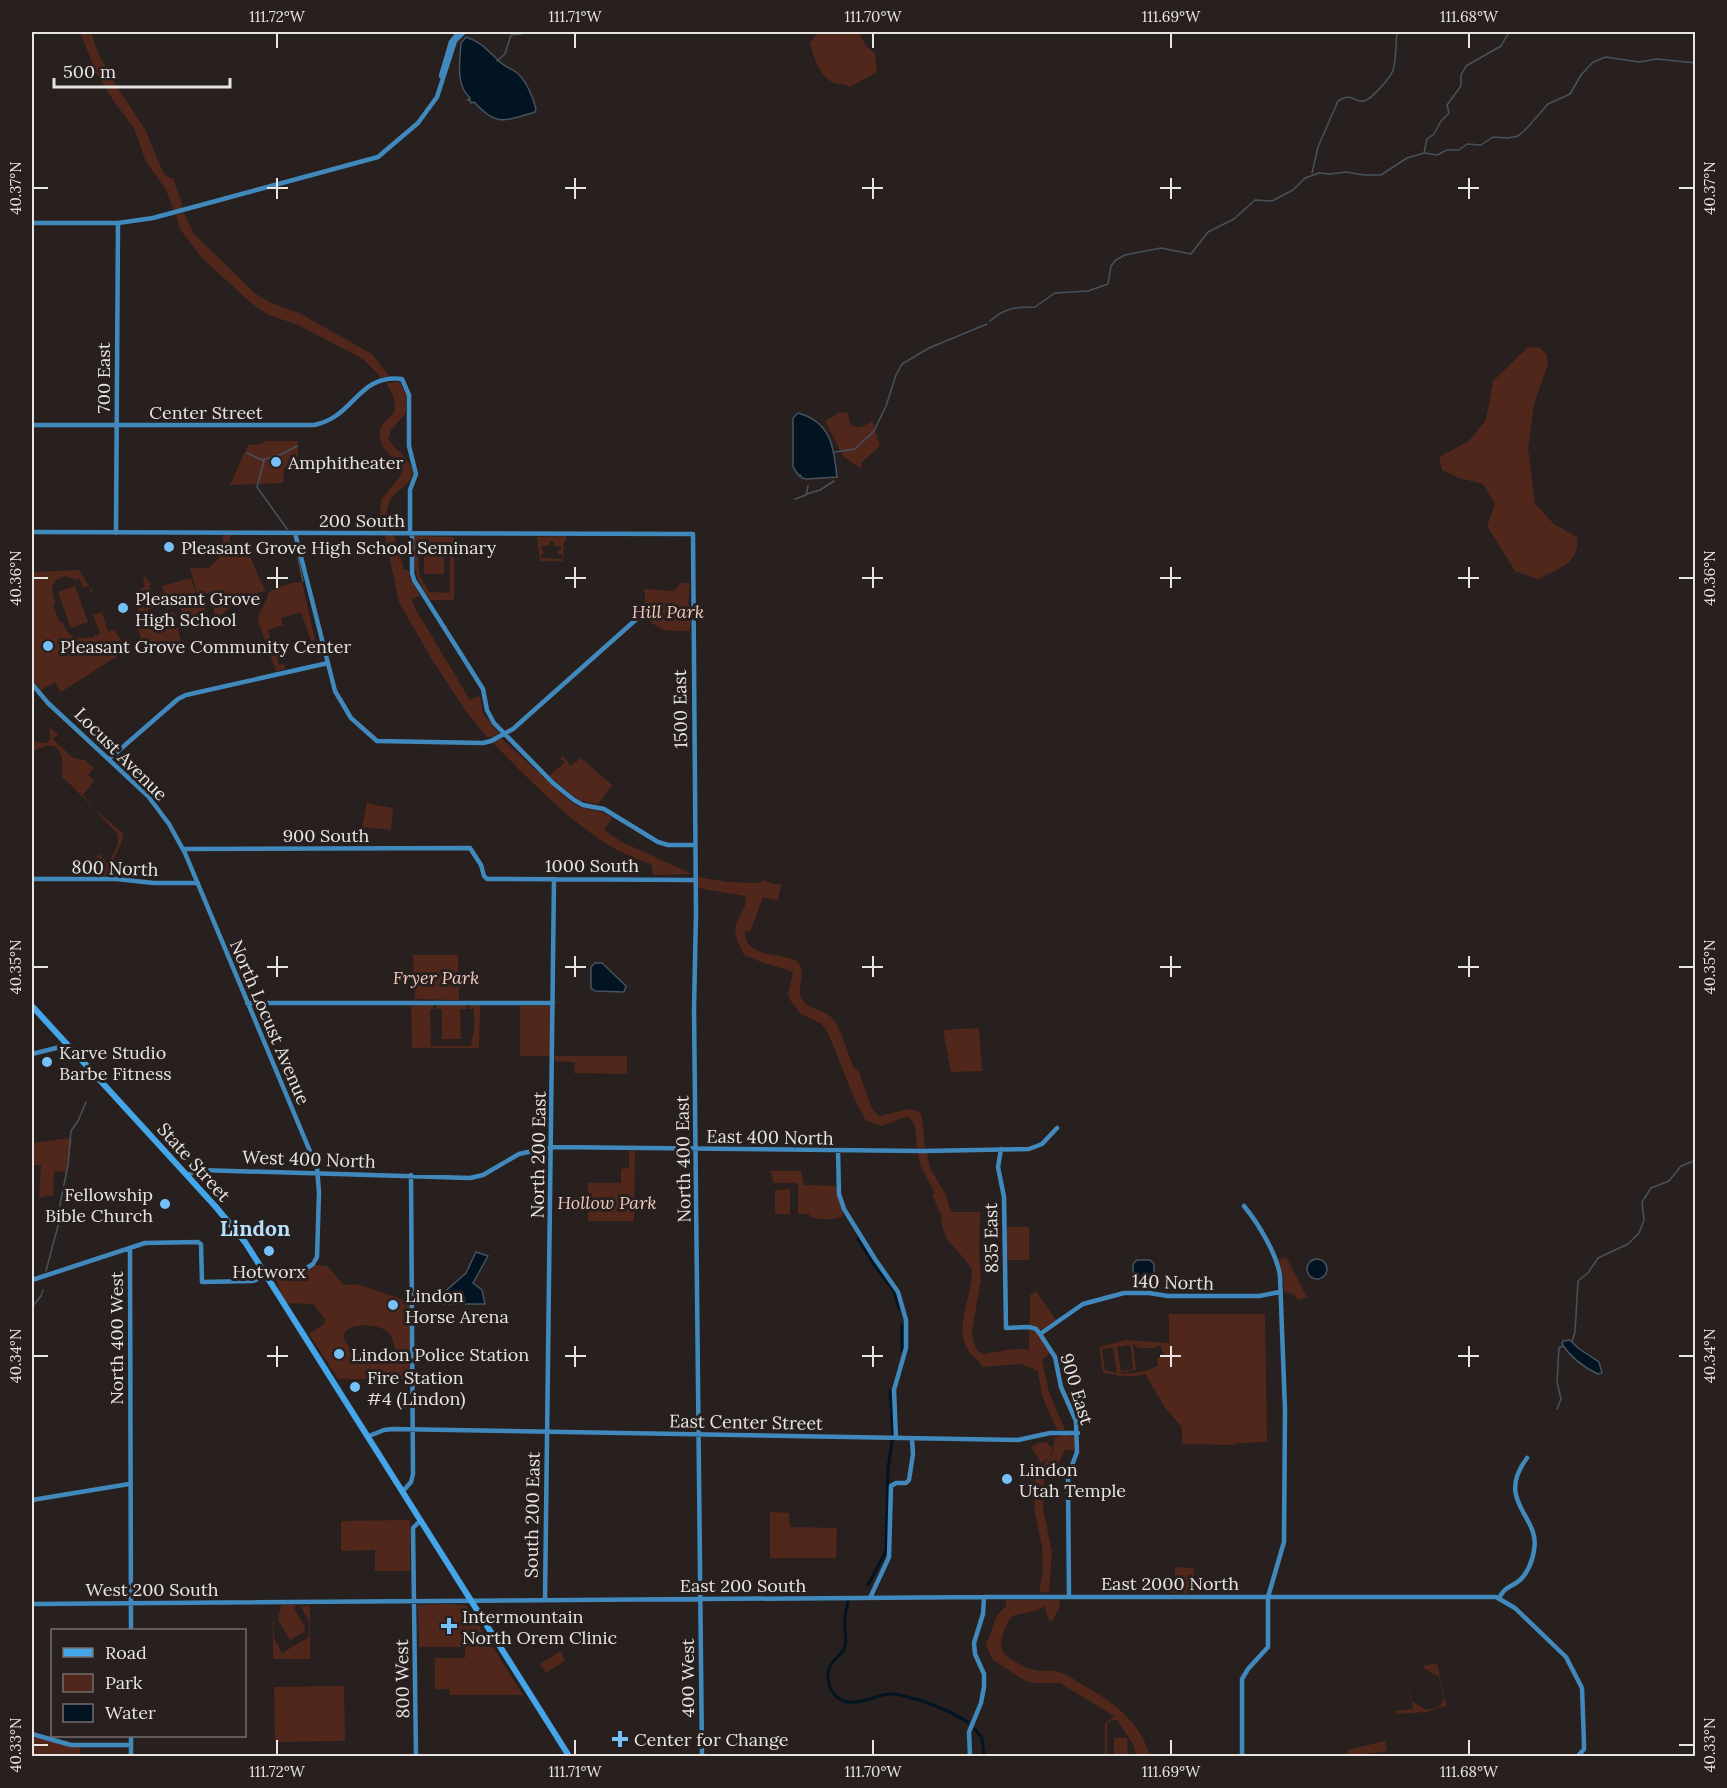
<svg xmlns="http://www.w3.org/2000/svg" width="1727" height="1788" font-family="Lora,serif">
<rect width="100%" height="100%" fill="#27201e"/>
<path fill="#51271c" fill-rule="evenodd" d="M80,32H91L97,51L112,79L146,131L161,168L166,176L174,179C175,190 183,199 182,208L174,210L165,188L146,162L134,128L115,103L97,75Z
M822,32H859L866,46L875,53L877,72L850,87C844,83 839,85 832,82C819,75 813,55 810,43L817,34Z
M184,213L194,234L256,294L269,302L299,313L372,354L389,376L379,378L378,374L363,359L298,325L269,315L251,303L202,258L180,229L176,215Z
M1528,347L1540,348L1547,355L1548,364L1534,404L1528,448L1535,504L1554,524L1577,537C1580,564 1559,568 1538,579L1515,571L1487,526L1495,504L1483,484L1459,478L1442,470L1439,457L1469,441L1486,420L1493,381Z
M398,382L400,383L406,395V413L391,430L388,439C395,449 408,457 412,469C416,484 393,490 389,503C385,512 387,522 388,531H379L381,500L402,474C401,460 382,453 380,438C377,411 411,423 386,383Z
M840,412L848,413L850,424C857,430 865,426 872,421L880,446L861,463V469L843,456L825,421Z
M265,441H298V458L284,468L283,483L230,485L248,445L262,444Z
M223,535H230V551L245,545L265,591L244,596L215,620L212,592L198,597L190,568H209L223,554Z
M385,535H394L404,570H408L411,580L420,596L412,599L413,605L470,700L480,696L483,713L499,734L488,738L467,713L431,658L399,602Z
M414,536L454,537V600H430C412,573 414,567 414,536ZM448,544H450V593L429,592L419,574L418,548H424V574H444V547Z
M566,536V542H564L563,561H540L537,537ZM549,541L554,542V546H561V550H558V554H562V559L541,558V554H544L541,546H549Z
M79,570L93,592L91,593L89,586L83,588L79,577L77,580L65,576L56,580L52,588L55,604L53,606L60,623L62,622C69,637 75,640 90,637L91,639L95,634L97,636L100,633L93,615L102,612L108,632L114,629L127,650L61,692L55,682L41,690L32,680V572Z
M145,576L151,584L149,586L155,598H159L160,600L158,605L141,614L134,602L142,598L138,591L145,586L143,581Z
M191,578L196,595L166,603L162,586Z
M302,582L315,640L311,641L301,612L281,618L283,625L268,630L279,665L284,664L285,669L276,671L258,621C258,610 268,603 268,592L291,583Z
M681,583H690L688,604L691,607L690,631C665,631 663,633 643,615V611L645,609V594L643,589L674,591Z
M75,586L88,622L71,628L58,592Z
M203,599L205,610L203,621L186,629L180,605Z
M172,612L175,614L181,643L178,649C153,659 140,646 137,621Z
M38,719L58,734L53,739L73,758L85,760L94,768L88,775L94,781L83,795L94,809L124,834C120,849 111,860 109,875L96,876L95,858L99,854L108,863C113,854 121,844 117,833C98,815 82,794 62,777C64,753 60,736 32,752V738L36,742L47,743L50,739V729Z
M501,738L573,804C587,811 599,808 612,818L604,830L622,842L692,874L653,875L652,865C638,859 623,854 610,846C566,819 528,778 492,742Z
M563,756L571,766L581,758L612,785L598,804L579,800L549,776L565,762L560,758Z
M367,801L370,804L393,808L391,830L362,827Z
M697,877L728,882L759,883L764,880L773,884H781L778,900L763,897L750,932L745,931C744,958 778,952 797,961C808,974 796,984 801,997C806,1010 822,1008 831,1017C841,1027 848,1055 854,1068L859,1072L872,1109L879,1116L909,1109L920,1112L922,1118L925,1148L917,1149L915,1126L910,1118L906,1117L881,1126L866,1121L854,1098L829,1035L822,1024L801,1014L790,1000L788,994L793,973L791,971L764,963L744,955C740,946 733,935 736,925C739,914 748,907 745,896L698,888Z
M413,955H458L459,1000L415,999Z
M433,1004V1009L430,1010L431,1046H471L472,1037L474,1036V1009H469V1005H480L479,1048H412L411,1006Z
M436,1004L466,1005V1009H460L461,1039H442V1009H436Z
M520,1006H551V1056H520Z
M979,1028L982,1071L951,1072L943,1030Z
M555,1056H627V1074L574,1073L575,1062L555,1061Z
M70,1138L72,1140L66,1172L54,1171L53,1195L39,1198L41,1165H32V1143Z
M629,1151H635L634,1221H588V1183H621V1169L629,1168Z
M918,1153H927L930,1168L946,1195L951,1212H980L979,1262L980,1263L981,1280L972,1330C972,1339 974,1351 984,1354C1000,1352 1013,1347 1029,1350V1330C1041,1332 1044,1343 1050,1353L1042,1360L1049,1392L1065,1430H1057L1042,1396L1038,1371L1022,1364L982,1367C979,1359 969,1355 965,1345C957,1321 972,1294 972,1270C957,1244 942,1247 941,1212L939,1211L932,1194L935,1193L920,1165Z
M770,1171H801L804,1185L837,1186L843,1216C834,1221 819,1219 810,1217L809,1214H798V1185L796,1183H774Z
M790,1189V1214H775V1190Z
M1007,1227H1029V1260H1007Z
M1286,1257L1307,1297L1298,1300L1294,1295L1284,1291L1283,1276L1278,1260Z
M313,1265L327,1266L344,1285L357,1284L413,1303V1379H338L309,1334L324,1324L325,1319L313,1304L284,1303L275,1276L303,1272ZM364,1325C392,1327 393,1335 397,1359L376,1355L374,1360C364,1360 330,1338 350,1328C353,1326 360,1326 364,1325Z
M1036,1291L1056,1320L1041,1330L1030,1325V1295Z
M1169,1314H1265L1267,1442L1235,1443V1445L1182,1444V1427L1166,1409L1145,1374C1130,1379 1119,1375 1103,1373L1099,1347L1125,1340L1169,1343ZM1134,1344L1138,1348H1155L1160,1345L1164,1355L1157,1358L1158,1366C1146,1371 1131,1375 1118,1373L1136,1370L1133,1345ZM1129,1345L1131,1349L1133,1369L1121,1371L1117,1347ZM1113,1348L1117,1373L1105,1370L1102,1349Z
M1065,1435L1075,1437L1074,1451L1065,1449L1059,1462L1047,1475L1044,1482L1043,1508L1052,1552L1049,1592L1039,1593L1043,1569L1042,1546L1034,1508L1035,1480L1039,1470L1052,1454L1055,1437Z
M1047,1442L1048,1443L1049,1446L1052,1447C1052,1455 1048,1460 1041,1463L1031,1447L1038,1443Z
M770,1512L789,1513L790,1527L837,1528L836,1558H770Z
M410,1520V1571H375V1550L341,1551V1521Z
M1175,1567L1194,1568V1588L1196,1593H1166V1591H1175Z
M1006,1600H1059L1060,1607L1052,1621L1049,1620L1044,1606L1037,1610L1012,1616C1005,1625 999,1641 1002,1651C1009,1659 1024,1668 1034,1670C1042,1672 1049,1670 1056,1671C1065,1673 1074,1679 1081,1684C1112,1701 1140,1721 1150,1756H1136L1133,1744L1117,1720H1112L1107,1724V1756H1105V1724L1114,1716L1060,1683H1031L1024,1680L993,1660L986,1645L997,1615L1006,1606Z
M449,1604L467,1606L523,1695H450L449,1689H435V1658H465V1647H419L418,1605Z
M273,1605L274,1638L282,1653L309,1637V1621L300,1606H310V1659H273Z
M281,1605H296L294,1609L305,1627L304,1632L290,1640L278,1620Z
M561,1651L565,1661L546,1673L540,1664Z
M1437,1663L1446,1706L1426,1712L1397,1714L1396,1711L1413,1709L1405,1671L1412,1701L1426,1710L1439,1707L1444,1699L1439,1677L1426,1669L1425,1670L1424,1666Z
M344,1686L345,1741L275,1742L274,1687Z
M32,1737L80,1747V1756H32Z
M1114,1738H1127L1128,1756H1114Z
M1385,1741L1387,1751L1349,1756L1347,1750Z"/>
<path fill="#021422" stroke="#47525c" stroke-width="1.5" d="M466,37C482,42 488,51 500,62C505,67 510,68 516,72C526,80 533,97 536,109L535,112C504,121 497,127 474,102L471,103L470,100H468L470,98C455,84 460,62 461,43Z
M798,413C831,422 834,447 837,477L807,479L802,478L800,475L799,476L793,467V418Z
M595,963H602L626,986L624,992L595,991L591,988V967Z
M476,1252L488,1256L473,1283L482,1290L485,1304H441L440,1296L466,1273Z
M1307 1269a10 10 0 1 1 20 0a10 10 0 1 1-20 0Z
M1137,1260H1150L1154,1264V1282L1137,1283L1133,1279V1264Z
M1570,1340L1578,1348L1599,1362L1602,1373L1598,1374C1583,1367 1571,1358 1562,1344L1563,1341Z"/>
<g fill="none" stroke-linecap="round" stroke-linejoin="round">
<path stroke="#47525c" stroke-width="1.5" d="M497,61L505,54L511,35L521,34L523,32
M1424,153L1427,139L1434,134L1441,121L1449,113L1447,105L1461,86V75L1466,66L1501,46L1509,32
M1312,173L1318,147L1338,101C1354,91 1354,104 1364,101C1372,99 1391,77 1393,70C1396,63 1396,40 1397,32
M990,321C1006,307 1017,307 1035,307L1055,293L1088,291L1108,284L1111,266L1116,260L1125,255L1161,248L1191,254L1208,232L1234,219L1255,200L1272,201L1293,190L1305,178L1319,173L1330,174L1346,172L1364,175H1381L1407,158L1424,153L1437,155L1447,150H1459L1467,144L1481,145L1493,137L1508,138L1518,136L1527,128L1548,104L1570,94L1581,75L1593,62L1606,57L1639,62L1657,59L1696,63
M835,452L855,449L874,431L886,406L896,375L902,364L929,348L987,324
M247,453L264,461L257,487L287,529
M262,460L282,454L297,446
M807,494L820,490L834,481
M795,499L806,495L808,486
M298,558L303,581
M46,1271L59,1222L60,1204L68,1165L71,1131L78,1121L86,1102
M32,1307L41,1296L43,1290
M1572,1342L1575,1332L1578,1281L1588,1273L1598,1258L1628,1244L1639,1233L1644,1220L1642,1202L1651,1188L1669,1181L1681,1166L1696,1160
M1557,1409L1561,1399L1557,1382L1559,1348L1563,1346"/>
<path stroke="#021422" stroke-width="3" d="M858,1239L875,1266L894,1291L899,1308
M902,1351V1325
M890,1391L893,1434
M868,1585L886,1551L888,1468L892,1441
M848,1601C847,1607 845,1613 845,1619C844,1628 847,1639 845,1647C841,1657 828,1661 828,1674C827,1690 838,1704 855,1702C871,1701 883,1691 900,1695C924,1700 948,1710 968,1722
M975,1729L982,1738L984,1756"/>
<path stroke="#4189bd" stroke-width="4.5" d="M441,76L451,42L459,32
M32,223H118L153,218L378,157L418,123L437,97L455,41L464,32
M32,425H314C355,417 357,374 402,379L409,395V446L416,474L410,490V534
M32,532L693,534L696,913L694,1009L702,1756
M116,533L118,223
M295,533L335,691L351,718L377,741L483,743L491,741L513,729L640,616
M412,534V573L414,580L483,689L487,710L494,723L553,783L574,800L583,805L604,809L658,842L668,845H694
M32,684L48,703L148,796L169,824L185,853L317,1168L319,1192L317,1257L313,1264L302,1271L273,1273L253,1281L202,1282L201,1244L198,1242L145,1243L32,1280
M109,759L178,699L186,695L328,663
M183,849L470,848L481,865L484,876L487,879L695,880
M32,879H116L154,883H198
M247,1003H553
M32,1054L68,1045
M1001,1149L998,1167L1004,1197L1006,1328L1029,1327L1036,1329L1040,1334L1055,1357L1061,1387L1076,1421L1077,1452L1068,1476L1069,1597
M838,1151L839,1194L844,1209L875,1259L898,1292L906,1320V1348L894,1390L896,1438
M187,1175L199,1170L470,1178L483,1175L519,1154L551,1147L923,1151L1029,1149L1042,1144L1057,1128
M130,1248L131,1630
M1040,1334L1083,1304L1124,1293H1149L1168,1296H1259L1280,1292
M369,1436L384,1430L393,1429L1018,1440L1050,1433H1078
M403,1491L411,1482L413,1474L411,1175
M32,1500L129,1484
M870,1598L889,1557L891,1486L896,1483H906L909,1480L913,1454L912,1439
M1499,1598C1506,1585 1511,1588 1520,1580C1527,1574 1533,1560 1534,1550C1541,1516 1494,1502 1527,1458
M545,1600L554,879
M32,1604L984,1597H1496L1515,1608L1566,1657L1582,1688L1584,1744V1749L1578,1756
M32,1734L71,1745H131
M131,1736V1756
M416,1756L413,1528L421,1520
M970,1756L969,1732L981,1703L984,1687V1674L975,1654L974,1643L983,1614L984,1597
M1242,1756V1679L1248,1669L1268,1647V1597L1284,1542L1285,1410L1280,1276C1277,1254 1258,1223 1244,1206"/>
<path stroke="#44a6e8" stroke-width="6" d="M32,1006L215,1206L245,1242L569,1756"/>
</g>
<path fill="none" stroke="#e8e4e2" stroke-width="2" d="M277,33V48M575,33V48M873,33V48M1171,33V48M1469,33V48M277,178V199M575,178V199M873,178V199M1171,178V199M1469,178V199M33,188H48M267,188H288M565,188H586M862,188H883M1160,188H1181M1458,188H1479M1679,188H1694M277,567V588M575,567V588M873,567V588M1171,567V588M1469,567V588M33,578H48M267,578H288M565,578H586M862,578H883M1160,578H1181M1458,578H1479M1679,578H1694M277,956V977M575,956V977M873,956V977M1171,956V977M1469,956V977M33,967H48M267,967H288M565,967H586M862,967H883M1160,967H1181M1458,967H1479M1679,967H1694M277,1346V1367M575,1346V1367M873,1346V1367M1171,1346V1367M1469,1346V1367M33,1356H48M267,1356H288M565,1356H586M862,1356H883M1160,1356H1181M1458,1356H1479M1679,1356H1694M277,1740V1755M575,1740V1755M873,1740V1755M1171,1740V1755M1469,1740V1755M33,1745H48M1679,1745H1694"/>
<g fill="#76c0f7" stroke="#27201e" stroke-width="2">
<circle cx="276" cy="462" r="6"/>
<circle cx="169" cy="547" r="6"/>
<circle cx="123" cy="608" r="6"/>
<circle cx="48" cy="646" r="6"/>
<circle cx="47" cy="1062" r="6"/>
<circle cx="165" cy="1204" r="6"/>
<circle cx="269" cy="1251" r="6"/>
<circle cx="393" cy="1305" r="6"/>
<circle cx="339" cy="1354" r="6"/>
<circle cx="355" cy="1387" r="6"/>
<circle cx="1007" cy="1479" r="6"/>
<path d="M446 1617h6v6h6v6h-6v6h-6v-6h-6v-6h6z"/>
<path d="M617 1730h6v6h6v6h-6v6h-6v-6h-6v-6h6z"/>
</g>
<g text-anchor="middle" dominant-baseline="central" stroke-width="6" stroke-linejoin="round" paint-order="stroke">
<g font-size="18" fill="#e8e4e2" stroke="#27201e">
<text transform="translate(103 378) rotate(-90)">700 East</text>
<text x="206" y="412">Center Street</text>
<text x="362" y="520">200 South</text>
<text transform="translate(680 709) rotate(-91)">1500 East</text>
<text transform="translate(121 754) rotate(45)">Locust Avenue</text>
<text x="326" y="835">900 South</text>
<text x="592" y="865">1000 South</text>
<text transform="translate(115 868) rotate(2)">800 North</text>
<text transform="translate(270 1022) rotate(67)">North Locust Avenue</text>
<text transform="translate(770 1137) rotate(1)">East 400 North</text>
<text transform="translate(538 1155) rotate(-89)">North 200 East</text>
<text transform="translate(309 1159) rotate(2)">West 400 North</text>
<text transform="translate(683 1159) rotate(-91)">North 400 East</text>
<text transform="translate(194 1162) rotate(48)">State Street</text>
<text transform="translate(991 1238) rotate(-91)">835 East</text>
<text transform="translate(1173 1282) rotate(2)">140 North</text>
<text transform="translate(116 1338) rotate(-90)">North 400 West</text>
<text transform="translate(1077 1389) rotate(73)">900 East</text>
<text transform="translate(746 1422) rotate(1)">East Center Street</text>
<text transform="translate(532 1515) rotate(-89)">South 200 East</text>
<text x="1170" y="1583">East 2000 North</text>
<text x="743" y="1585">East 200 South</text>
<text x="152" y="1589">West 200 South</text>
<text transform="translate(687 1678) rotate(-90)">400 West</text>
<text transform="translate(402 1679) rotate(-91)">800 West</text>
</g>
<g font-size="18" fill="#e8e4e2" stroke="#27201e" text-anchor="start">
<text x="288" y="462">Amphitheater</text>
<text x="181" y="547">Pleasant Grove High School Seminary</text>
<text x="135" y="598">Pleasant Grove<tspan x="135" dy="21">High School</tspan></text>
<text x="60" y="646">Pleasant Grove Community Center</text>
<text x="59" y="1052">Karve Studio<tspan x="59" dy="21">Barbe Fitness</tspan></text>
<text x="153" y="1194" text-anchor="end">Fellowship<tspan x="153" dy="21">Bible Church</tspan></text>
<text x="269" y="1271" text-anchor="middle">Hotworx</text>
<text x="405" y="1295">Lindon<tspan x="405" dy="21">Horse Arena</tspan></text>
<text x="351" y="1354">Lindon Police Station</text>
<text x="367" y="1377">Fire Station<tspan x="367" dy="21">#4 (Lindon)</tspan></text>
<text x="1019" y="1469">Lindon<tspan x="1019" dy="21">Utah Temple</tspan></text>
<text x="462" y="1616">Intermountain<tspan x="462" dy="21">North Orem Clinic</tspan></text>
<text x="634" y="1739">Center for Change</text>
</g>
<g font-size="18" font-style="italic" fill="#f1c8bb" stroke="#27201e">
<text x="668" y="611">Hill Park</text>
<text x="436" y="977">Fryer Park</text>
<text x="607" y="1202">Hollow Park</text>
</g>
<g font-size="21" font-weight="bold" fill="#b7dffe" stroke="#27201e">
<text x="255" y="1228">Lindon</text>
</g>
</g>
<rect width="1727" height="1788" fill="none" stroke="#27201e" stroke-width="66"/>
<rect x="51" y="1629" width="195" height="108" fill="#27201e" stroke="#746e6c" stroke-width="1.5"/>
<rect x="63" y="1648" width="30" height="9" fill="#44a6e8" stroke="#746e6c" stroke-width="1.5"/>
<text x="105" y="1659" font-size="18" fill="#e8e4e2">Road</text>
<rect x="63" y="1674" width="30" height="18" fill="#51271c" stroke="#746e6c" stroke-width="1.5"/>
<text x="105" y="1689" font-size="18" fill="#e8e4e2">Park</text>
<rect x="63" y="1704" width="30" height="18" fill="#021422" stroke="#746e6c" stroke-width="1.5"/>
<text x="105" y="1719" font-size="18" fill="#e8e4e2">Water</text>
<path d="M54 78v9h176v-9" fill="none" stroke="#e8e4e2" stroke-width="3"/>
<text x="63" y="78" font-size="18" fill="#e8e4e2" stroke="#27201e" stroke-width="4.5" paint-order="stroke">500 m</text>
<rect x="33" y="33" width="1661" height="1722" fill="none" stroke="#e8e4e2" stroke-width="2"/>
<g font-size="15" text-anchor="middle" fill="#e8e4e2">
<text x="277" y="22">111.72°W</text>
<text x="575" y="22">111.71°W</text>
<text x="873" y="22">111.70°W</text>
<text x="1171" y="22">111.69°W</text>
<text x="1469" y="22">111.68°W</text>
<text transform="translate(16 188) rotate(-90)" y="5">40.37°N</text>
<text transform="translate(1710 188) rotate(-90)" y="5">40.37°N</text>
<text transform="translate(16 578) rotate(-90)" y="5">40.36°N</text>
<text transform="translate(1710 578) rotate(-90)" y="5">40.36°N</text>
<text transform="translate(16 967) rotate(-90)" y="5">40.35°N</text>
<text transform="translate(1710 967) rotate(-90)" y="5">40.35°N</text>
<text transform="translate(16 1356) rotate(-90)" y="5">40.34°N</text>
<text transform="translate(1710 1356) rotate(-90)" y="5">40.34°N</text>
<text transform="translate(16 1745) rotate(-90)" y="5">40.33°N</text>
<text transform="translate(1710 1745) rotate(-90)" y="5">40.33°N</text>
<text x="277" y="1777">111.72°W</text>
<text x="575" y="1777">111.71°W</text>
<text x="873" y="1777">111.70°W</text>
<text x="1171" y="1777">111.69°W</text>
<text x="1469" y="1777">111.68°W</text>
</g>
</svg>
